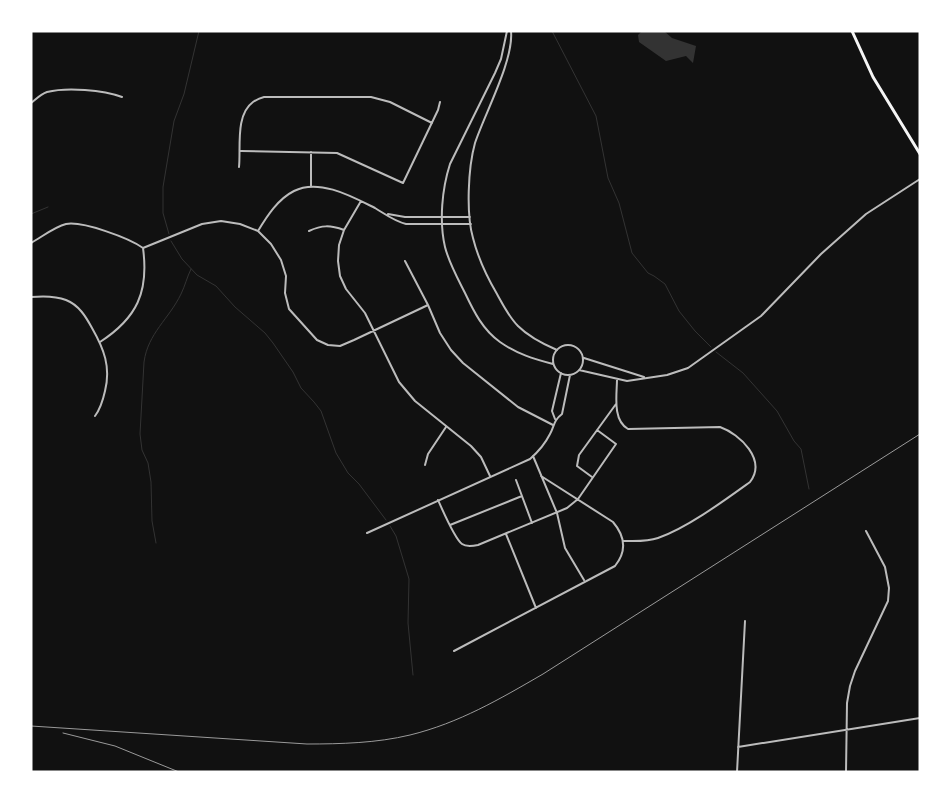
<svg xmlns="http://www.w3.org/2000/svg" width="951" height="803" font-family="Commissioner,sans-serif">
<rect width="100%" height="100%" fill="#111"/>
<path fill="#333" d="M642,31H664L672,38L696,46L693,63L686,56L666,61L639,42L638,35Z"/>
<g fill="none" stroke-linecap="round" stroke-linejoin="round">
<path stroke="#333" stroke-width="1" d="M552,31L596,116L608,178L619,203L632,253L648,273L654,276L665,284L679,311L695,331L711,347
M31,214L48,207
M169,234L163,213V187L174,121L184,94L199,31
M171,241L182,259L197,275L216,286L235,307L265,333L273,343L293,372L301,388L314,402L321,411L336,453L348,473L359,484L386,520
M716,352L743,373L777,411L794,441L801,449L809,489
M390,526L396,536L409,579L408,623L413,675
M156,543L152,521L151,482L148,463L142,450L140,434L144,362C148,333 169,319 181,294C185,286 187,277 191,269"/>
<path stroke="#bcbcbc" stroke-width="2" d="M507,31L501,59L495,73L450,164C442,189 439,221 445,247C449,263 458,279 465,293C474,312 483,330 500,342C517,354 534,359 553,364
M511,31C514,60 485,113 475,143C468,168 466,214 473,238C478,258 487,277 497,294C503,305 509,317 518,326C529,337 543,344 557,350
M31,103C36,99 41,94 47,92C67,87 103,90 122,97
M241,151L337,153L403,183L438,110L440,102
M311,152V187
M239,167C241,148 235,115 253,102C256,100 260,98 264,97H371L390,102L432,123
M361,201L344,230L339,245L338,261L340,276L346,289L365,313L399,382L415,401L471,446L481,457L490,476
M388,214L405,217H470
M258,231C267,216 278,199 294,191C319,178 353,197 375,208C385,214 394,221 406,224H471
M309,231C322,225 330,225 344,230
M31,243C42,237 54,227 66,224C83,221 129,238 143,248C149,292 137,318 100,342
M143,248L202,224L221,221L240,224L258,231L271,244L281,260L286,276L285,293L289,309L317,340L328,345L340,346L354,340L428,305
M405,261L428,305L440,333L451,350L463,363L518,407L553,425
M31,297C42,296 56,296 66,300C79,305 86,317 92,328C104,349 111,367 105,391C103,400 101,408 95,416
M553 360a15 15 0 1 1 30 0a15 15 0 1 1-30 0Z
M584,358L644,377
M579,370L627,381L667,375L688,368L761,316L821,254L866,214L920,179
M617,379C617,394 612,420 628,429L720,427C740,434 767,460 750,482C725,500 687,528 658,538C647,542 635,541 624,541
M555,419L552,411L561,373
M533,456L557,513L565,548L584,580
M425,465L428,454L446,427
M592,477L577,466L579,455L616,404
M516,480L532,523
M438,500C442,509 455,539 462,544C466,547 473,546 478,545L567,508L578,499L616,444L597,430
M450,525L522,496
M367,533L530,459C538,452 545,444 550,434C555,425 553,421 562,414L570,375
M506,534L536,608
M454,651L615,566C627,551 625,536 613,522L541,476
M738,747L920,718
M737,772L745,621
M846,772L847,703L850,686L855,671L888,601L889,588L885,567L866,531"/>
<path stroke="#f5f5f5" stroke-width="3" d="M852,31L873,77L920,154"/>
<path stroke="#9a9a9a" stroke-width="1" d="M31,726L307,744C341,744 377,743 410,735C459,723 500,699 543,674L920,434
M63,733L115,746L179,772"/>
</g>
<rect width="951" height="803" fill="none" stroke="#ffffff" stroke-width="65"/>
</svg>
